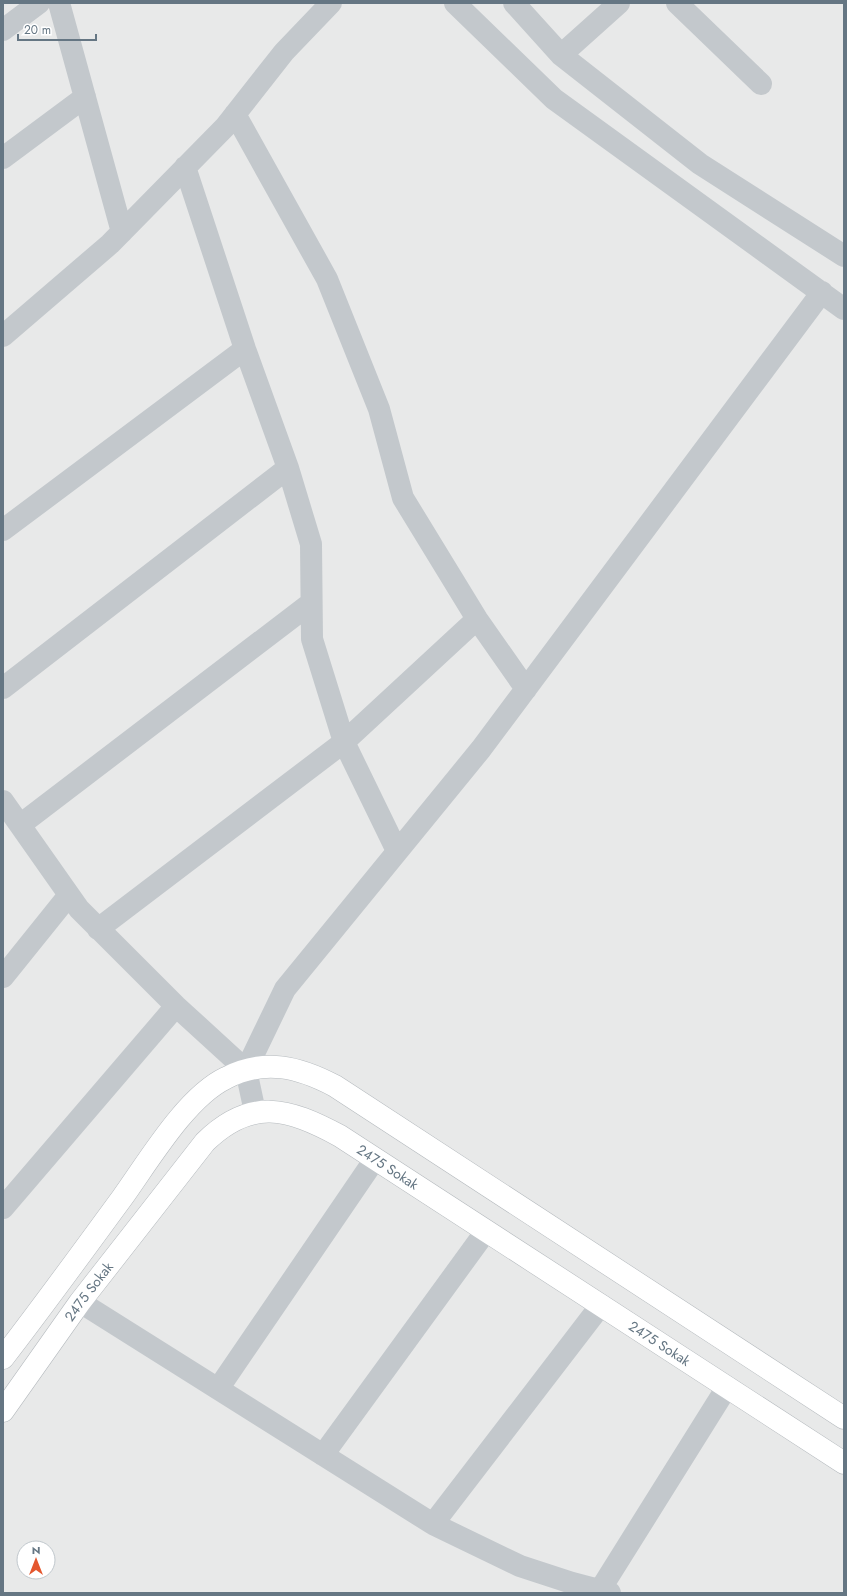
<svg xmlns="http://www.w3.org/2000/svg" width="847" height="1596" font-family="Jost,sans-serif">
<rect width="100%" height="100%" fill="#fafaf8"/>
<path fill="#e8e9e9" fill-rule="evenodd" d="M3,3H844V1593H3ZM24,1548H48V1572H24Z"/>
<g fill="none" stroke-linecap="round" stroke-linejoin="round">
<defs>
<g id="major">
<path d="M3,1358C44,1305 83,1251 122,1198C148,1162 186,1097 226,1078C265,1058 299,1067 335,1086L844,1418"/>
<path id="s1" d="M3,1411L80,1302L205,1142C251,1097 288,1108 340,1136L844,1463"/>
</g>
</defs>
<use href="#major" stroke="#b5babe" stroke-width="23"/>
<path stroke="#c3c8cc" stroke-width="22" d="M59,3L122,232
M455,3L554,99L844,309
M514,3L561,55L700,164L844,256
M677,3L761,84
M3,30L39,3
M561,55L619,3
M235,114L327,279L379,409L403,498L477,619L526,689
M3,158L85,97
M185,167L245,349L288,468L311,544L312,639L344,742L397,851
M3,336L110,244L225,127L284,52L331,3
M3,530L245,349
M3,688L288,468
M3,801L79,909L176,1006L246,1070
M20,825L311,603
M98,929L344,742L477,619
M3,977L69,895
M255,1112L246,1070L285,989L481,749L822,292
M3,1208L176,1006
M80,1302L433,1524L520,1566L572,1583L610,1593
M218,1389L375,1159
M323,1455L486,1231
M433,1524L601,1305
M600,1590L727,1387"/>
<use href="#major" stroke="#fff" stroke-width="22"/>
</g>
<g text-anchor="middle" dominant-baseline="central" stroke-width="4" stroke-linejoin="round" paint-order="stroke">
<g font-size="14" fill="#657683" stroke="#fff">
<text stroke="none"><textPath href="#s1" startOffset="542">2475 Sokak</textPath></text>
<text stroke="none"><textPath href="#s1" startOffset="147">2475 Sokak</textPath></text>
<text stroke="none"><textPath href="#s1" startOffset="866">2475 Sokak</textPath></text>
</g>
</g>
<rect width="847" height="1596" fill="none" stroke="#657683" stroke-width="8"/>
<g transform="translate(36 1560)"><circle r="19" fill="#ffffff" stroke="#c1c8cd"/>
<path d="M0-3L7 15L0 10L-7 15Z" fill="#e4572e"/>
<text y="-6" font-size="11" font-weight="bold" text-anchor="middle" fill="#657683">N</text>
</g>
<path d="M18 34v6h78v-6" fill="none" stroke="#657683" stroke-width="2"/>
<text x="24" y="34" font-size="12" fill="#657683" stroke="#ffffff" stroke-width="3" paint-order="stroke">20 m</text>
</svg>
